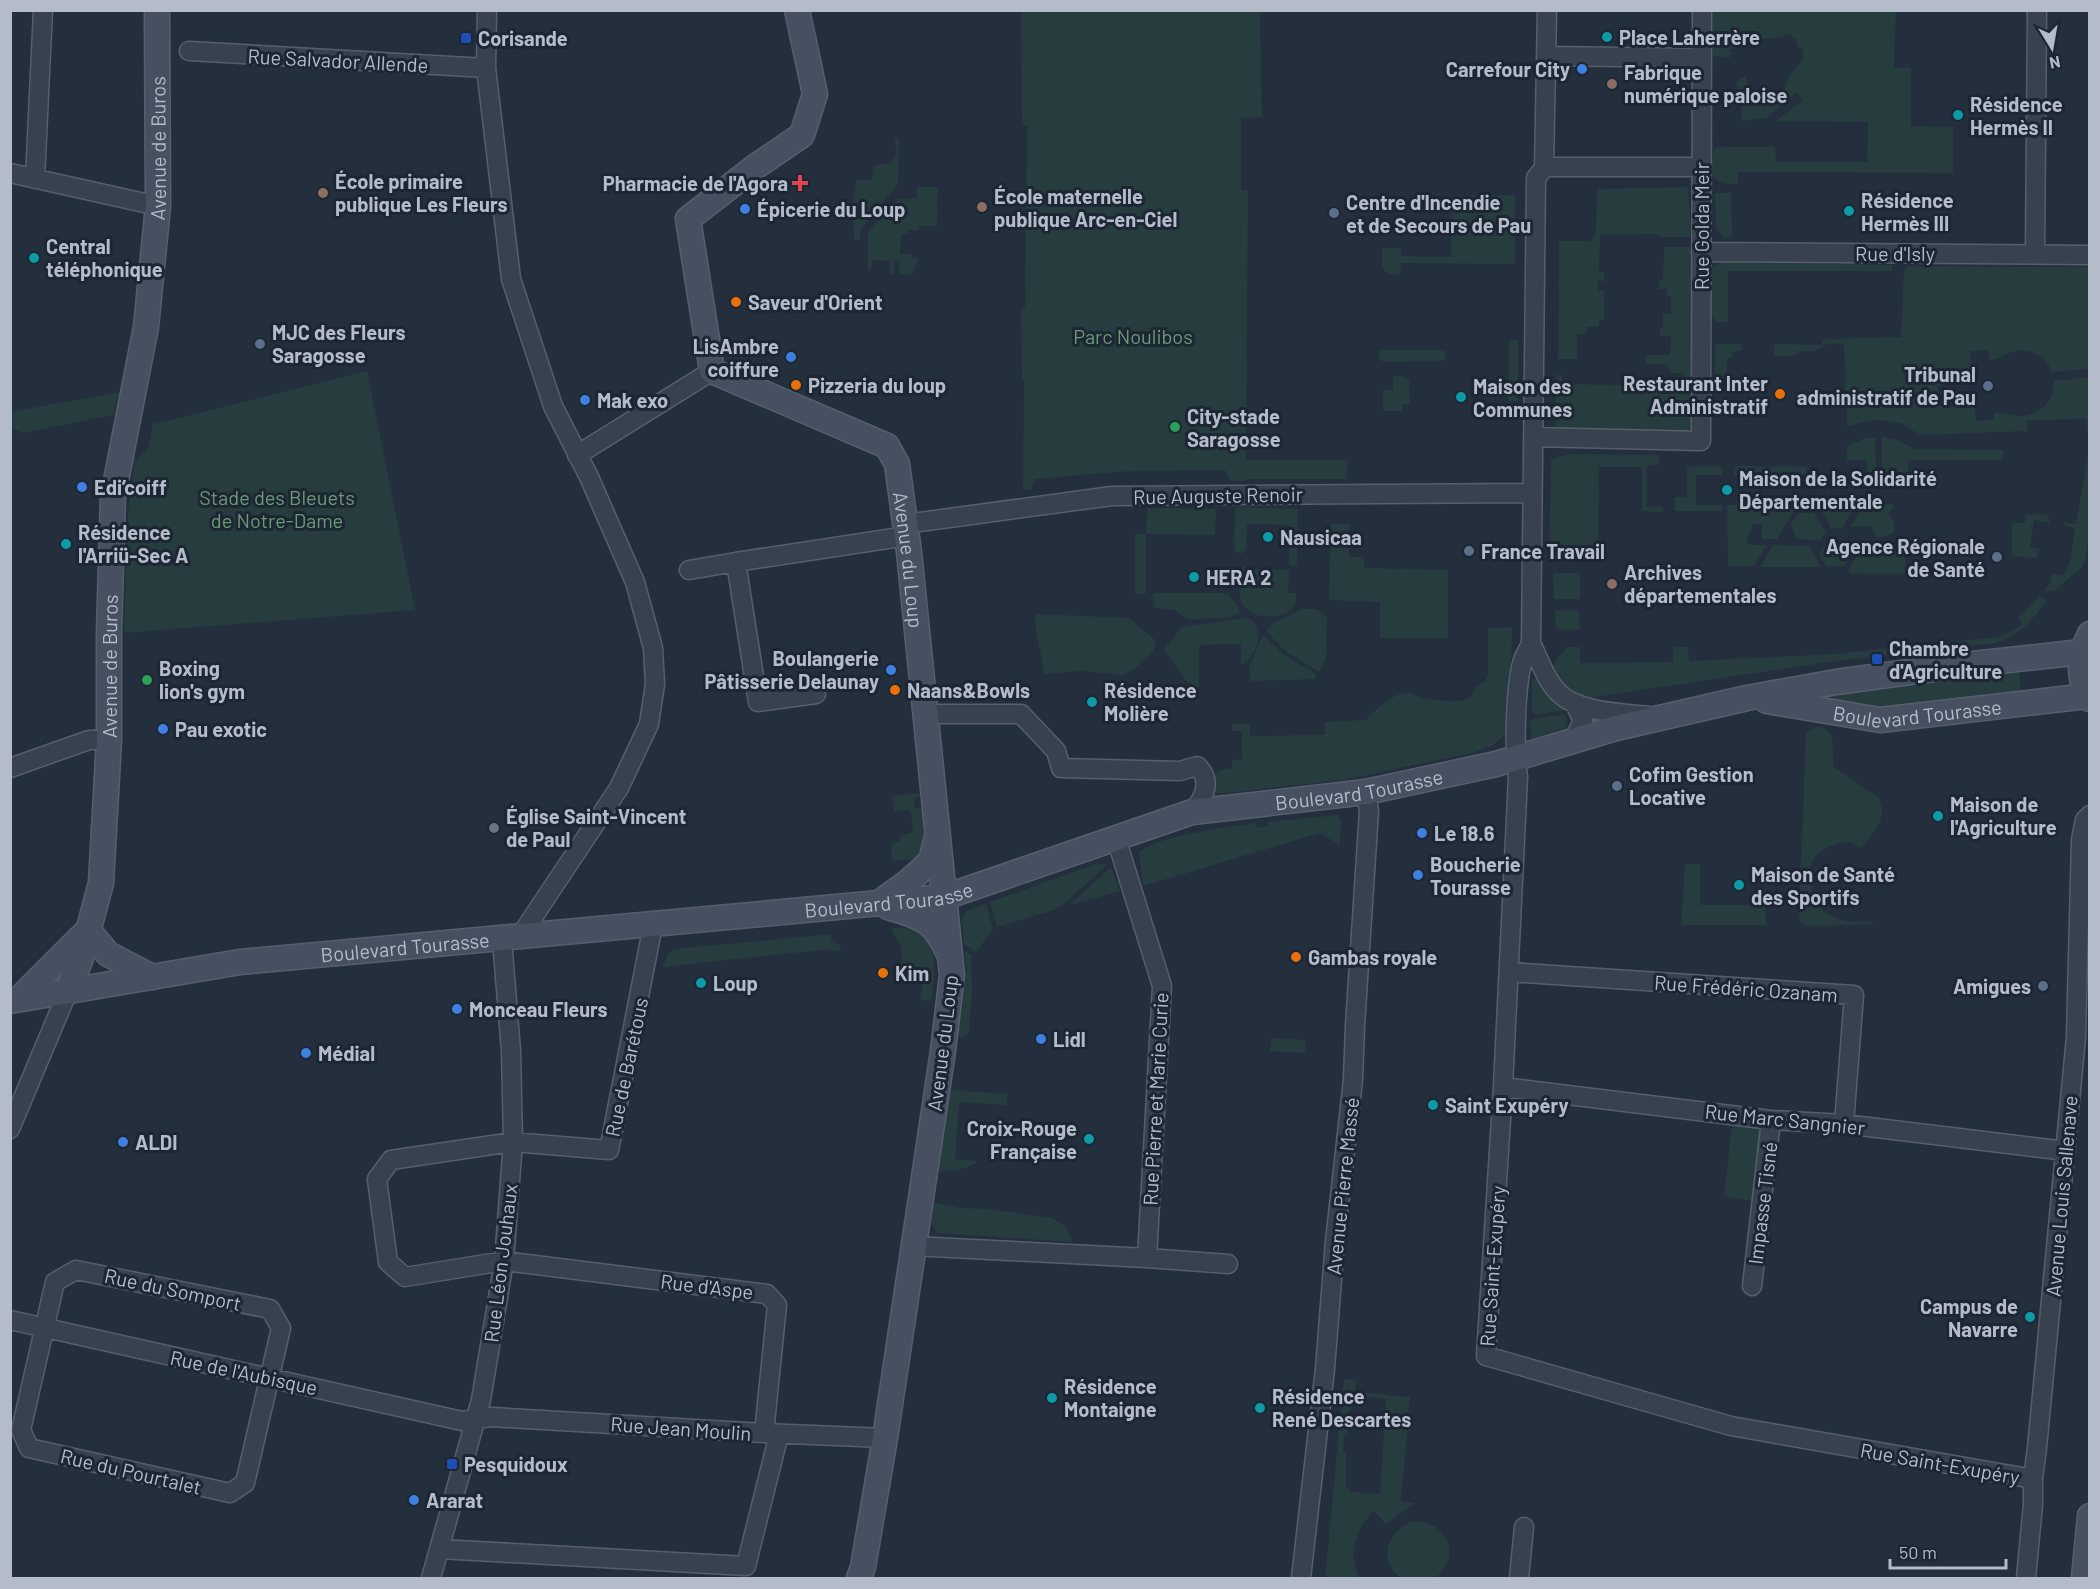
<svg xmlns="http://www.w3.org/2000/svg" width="2100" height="1589" font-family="Barlow,sans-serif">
<rect width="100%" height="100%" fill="#242f3e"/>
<path fill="#263c3f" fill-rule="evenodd" d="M1021,11H1265L1260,14L1262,117L1241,118V190H1248L1246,460H1348L1346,479H1246L1245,481H1231L1225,470L1130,471L1035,479L1032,489L1023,491L1024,379L1022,378L1021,308H1025L1027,126H1022Z
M1713,11H1896L1894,68H1911V126L1953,127V173L1738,172V184C1731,184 1723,185 1718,181C1709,175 1711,156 1716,148L1721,147H1775L1776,162H1867L1868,122L1776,121L1802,100L1797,92L1766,118L1742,121L1741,102L1736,82L1745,76L1755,99H1760L1763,104L1766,100H1772L1775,103L1777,99L1782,98L1788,78L1804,58L1802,53L1804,49L1799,48L1796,43L1797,39H1793L1791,34C1774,40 1760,40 1742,35L1739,39L1734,40L1737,44L1734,49H1729L1732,54L1729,58L1713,56Z
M899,138L898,184L860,230V240H854L853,194L855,193L856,180H872L873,166L891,163L896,154L895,139Z
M917,187H938L937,226H919V230H909L908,233L901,234L900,254H912V258H918L912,275L899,274V261H895L894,275H890V261L872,260L871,271H868V232L898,199L917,198Z
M1688,187L1691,237H1663L1655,234L1600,235L1599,272L1604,273V281H1598V290L1604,291V320H1599V326L1587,327L1586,334H1577V359H1558L1559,241H1590L1596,235L1597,189Z
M1715,193H1731L1732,237H1724L1716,229Z
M1515,195V264L1401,263L1400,276L1390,274L1382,269V248H1401V256L1451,257L1452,196Z
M1664,247H1691V425L1687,432L1556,429V375H1562V384L1683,386V373H1670L1667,364H1646L1645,355H1670L1671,336L1660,335V328L1663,327V314H1671V296H1667V289H1659V280H1663Z
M1721,262H1731L1892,265V271H1728V322H1718L1711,316V269Z
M1907,266L2089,267V369L2052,372C2046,356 2029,346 2012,352C2002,355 2000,359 1989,360L1988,350L1970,351L1972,373L1955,375L1954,373L1944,374V385L1938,386L1939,397H1946L1947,408L1958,407L1957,403L1974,402L1976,421L1994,419V413C2005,412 2012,416 2022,416C2042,415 2054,399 2054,381L2089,377V429H2087V419L2027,420V431L1921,435L1900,423L1879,420L1868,421L1847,427L1844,343L1827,344L1814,351L1797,352V355L1774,357V344L1822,345L1823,339L1901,337L1904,271Z
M1509,340H1518V401H1509Z
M1715,344H1742L1741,351H1733L1732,358H1727V377L1715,376Z
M1378,350H1447L1444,354L1447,357L1443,361L1383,362L1379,358Z
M367,371L415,610L124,633L128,513L134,461L149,446L153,422L155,424Z
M1393,376H1401L1409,380L1410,404H1403L1402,411H1383V390H1393Z
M119,392L113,415L23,433L11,428V412Z
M1882,437L1895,439L1916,449L2003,450V460H1908V473H1882Z
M1866,438H1875L1876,472H1867V460H1847V446Z
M2089,451C2093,470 2091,547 2083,566L2054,591H2044L2050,583L2052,574L2064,576L2071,557L2075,528L2063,525L2064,522L2076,524Z
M1568,454L1659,455V465L1647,466V506L1663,507V512L1642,511V467H1599L1598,557H1556L1549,552L1551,460Z
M1722,466V475H1696V505H1722V511H1675V497H1687V467Z
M1734,466L1806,467V475H1734Z
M1745,503L1797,504V506L1777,539H1762V524H1753L1746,540L1749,545H1767L1754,566H1728L1727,505H1744Z
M1819,504H1849L1853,510L1842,529L1831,528Z
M1892,504L1894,507L1888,514L1894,521V532L1884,537H1876L1871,526L1850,527L1864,505Z
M1235,507L1298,509L1297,565H1289V525L1247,524L1246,549L1241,554L1236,552L1234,549Z
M1147,508L1216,509L1215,535L1146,534V594H1135V534H1146Z
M1800,513H1814L1826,532L1821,540L1796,539L1791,523Z
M2026,514L2048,515L2050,523L2034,520L2030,547L2040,549L2036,558L2012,556V523H2025Z
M1331,524H1349V557H1364V568L1448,570V638H1380V602L1329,600Z
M1827,542H1846L1852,553L1844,566L1827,567L1819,555Z
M1773,545L1809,546L1821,567H1760Z
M1905,547V574L1849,573V569L1858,554H1864L1867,548Z
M1245,565L1246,569L1289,570L1288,593H1296C1296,596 1297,600 1296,603C1290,621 1244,623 1240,597C1239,588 1240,578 1241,569Z
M1553,573H1580V599H1554Z
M1152,593H1227L1239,607V613L1231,617L1188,620L1175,610L1155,608Z
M2040,596L2047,600C2032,621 2020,635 1995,643L1836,661L1588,698L1565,691L1552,669L1556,660L1567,647H1580V663L1673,662V647H1688L1689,661L1835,654L1999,637L2023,625L2018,617Z
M1302,609H1315L1322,612L1327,619L1326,657L1320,672L1286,652L1266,631L1272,624Z
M1555,610L1579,611L1580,630L1556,629Z
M1035,614L1129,618L1155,640C1157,657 1136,666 1124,675L1082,671L1044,674C1042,653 1035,635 1035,614Z
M1246,618L1252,620C1265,636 1256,654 1241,665V644L1199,645V689L1185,680L1165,651L1164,648L1182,627Z
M1512,627L1510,730L1493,745L1475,752L1349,779L1226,793H1214L1209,790C1214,773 1214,771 1232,768V760L1242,759V731H1232V724H1250V736L1325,735V722L1366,720C1371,713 1395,693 1404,693C1410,692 1416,696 1422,698C1430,700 1456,702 1464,700C1471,698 1474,692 1476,686L1485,682L1488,675V628Z
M1263,635L1284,655L1314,672L1316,676L1315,679L1251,681L1249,667Z
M2019,668L2021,692L1879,706L1816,697Z
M1539,677L1565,706V710L1536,715L1532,710V679Z
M1564,714L1567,720L1565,728L1531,739L1530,720Z
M1815,727H1823L1832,736L1834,767L1878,797C1890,815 1873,835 1862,848C1858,847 1854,843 1850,842C1844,841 1837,844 1832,846C1808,854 1805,874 1814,895C1818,903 1820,909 1828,914C1842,923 1857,923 1873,921V924L1807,926L1799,921L1806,734Z
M919,793L922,797L914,798L915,808L923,807L926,849L921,850V856L913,859L892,861L891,844L900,841V836L913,832L911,812L906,810L894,811L892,796Z
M1338,815L1341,824L1340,845L1320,833L1143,886L1139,853C1151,837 1233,826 1256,823L1257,828L1268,826V822Z
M1096,864L1107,865L1061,906L1056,907L1057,909L997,927L990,902Z
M1685,864H1700V905H1765L1766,925H1681Z
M1111,867L1120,891L1070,905Z
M986,904L993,929L976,952L964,944L962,919L966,911Z
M892,928C898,928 905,927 911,929C940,937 936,978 931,1001L920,1000L923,981L905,964L901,965L902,948L893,933Z
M831,934V940H836L835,944H841L839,952L830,949L663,967L668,953L675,949Z
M964,950L973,956L971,959L972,990L969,1033L963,1037L958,1036L967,972Z
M1271,1038L1306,1040L1305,1053L1270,1051Z
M951,1090L1007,1094V1105L959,1102L955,1159L978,1161C966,1170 953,1172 938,1171Z
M1732,1125L1760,1128L1762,1136L1753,1201L1724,1196Z
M934,1202L959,1208L989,1209L1052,1218L1066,1227L1072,1242L937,1233L930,1221Z
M1344,1379L1356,1380L1355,1392L1410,1397L1401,1501L1415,1503L1386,1524L1374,1511C1355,1529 1347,1555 1360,1578H1325ZM1357,1396L1386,1399L1380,1494L1350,1492L1349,1489L1346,1488V1456L1345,1451H1343L1344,1435H1347L1349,1410H1351L1353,1398H1357Z
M1413,1521C1447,1521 1463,1556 1435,1578H1401C1376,1561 1388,1530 1413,1521Z"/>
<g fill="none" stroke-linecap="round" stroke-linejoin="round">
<defs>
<path id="street" d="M487,10L486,68L511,279L553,406L589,477L635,582L653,648L655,684L649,724L619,788L519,938
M189,51L486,68
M1546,56L1702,58
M1544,169L1547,10
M10,173L158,206
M35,179L43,10
M1701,252L2090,255
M2035,254L2037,10
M1533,437L1701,441L1702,10
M577,455L712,371
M905,524L1112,496L1532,493
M689,570L736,562
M1531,643C1529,649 1525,654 1523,660C1515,686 1514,750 1518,777L1503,1087L1486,1356L1731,1426L2033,1479
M816,694L758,702L736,562L907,536
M926,714H1021L1056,751L1061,768L1180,771L1197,766C1213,780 1204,799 1192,812
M1649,716C1623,713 1577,712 1559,693C1546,681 1539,659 1531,643L1536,178L1543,169L1549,167H1701
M1573,741L1583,721L1575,704
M10,768L89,740H109
M653,925L609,1150L513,1142L391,1160L377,1179L388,1262L405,1277L504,1261L767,1294L777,1305L764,1433
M1509,972L1854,995L1844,1124
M1503,1087L1771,1120L1844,1124L2066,1151
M10,1129L68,991
M913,1246L1147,1258L1162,986L1116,838
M1147,1258L1228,1264
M76,1270L270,1309L281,1328L245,1483L230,1493L29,1448L21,1430L55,1282Z
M1752,1286L1771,1120
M10,1320L462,1421L491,1417L764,1433L885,1438
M440,1549L746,1566L779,1434
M431,1578L481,1400L504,1261L513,1142L511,1051L502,940
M1301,1578L1325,1369L1335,1241L1353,1080L1355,1026L1369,811L1366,792
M1519,1578L1524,1527
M2026,1578L2033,1504V1479L2037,1448L2076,1037L2081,840L2085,820L2090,815"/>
<g id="secondary">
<path id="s1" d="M797,10L815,94L802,135L755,167L688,219L712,371L887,446L897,464L909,552L952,975L943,1051L885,1438L863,1567L859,1578"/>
<path d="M2090,634C2079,655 2077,678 2090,699"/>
<path id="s2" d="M1767,701L1880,720L2088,696"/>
<path d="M879,903L908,882L931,861L937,837"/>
<path d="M888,907C921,917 933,919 948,952"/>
<path id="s3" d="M68,991L81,958L101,883L109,740V633L113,496L146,327L158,206L157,10"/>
<path d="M19,999L88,930L108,954L152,977"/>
<path id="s4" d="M10,1001L240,962L945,897L1192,812L1366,792L1496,764L1616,728L1747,698L1836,682L1954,666L2082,652"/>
<path d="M2084,1578L2090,1516"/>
</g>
</defs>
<use href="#street" stroke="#565f6c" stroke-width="21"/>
<use href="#secondary" stroke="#565f6c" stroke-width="27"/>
<use href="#street" stroke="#38414e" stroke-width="18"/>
<use href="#secondary" stroke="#465061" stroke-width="24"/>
</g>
<g fill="#0f9aa8" stroke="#1d2633" stroke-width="2">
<circle cx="1607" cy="37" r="6"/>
<circle cx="1958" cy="115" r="6"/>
<circle cx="1849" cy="211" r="6"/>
<circle cx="34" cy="258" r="6"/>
<circle cx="1461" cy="397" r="6"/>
<circle cx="1727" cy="490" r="6"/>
<circle cx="1268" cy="537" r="6"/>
<circle cx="66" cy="544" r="6"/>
<circle cx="1194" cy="577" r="6"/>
<circle cx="1092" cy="702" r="6"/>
<circle cx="1938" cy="816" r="6"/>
<circle cx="1739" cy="885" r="6"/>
<circle cx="701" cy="983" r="6"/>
<circle cx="1433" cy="1105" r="6"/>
<circle cx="1089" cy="1139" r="6"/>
<circle cx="2030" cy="1317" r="6"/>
<circle cx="1052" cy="1398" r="6"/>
<circle cx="1260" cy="1408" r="6"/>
</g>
<g fill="#1a4fb4" stroke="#1d2633" stroke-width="2">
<rect x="460" y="32" width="12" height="12" rx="3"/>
<rect x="1871" y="653" width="12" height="12" rx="3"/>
<rect x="446" y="1458" width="12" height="12" rx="3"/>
</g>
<g fill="#3f7fe0" stroke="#1d2633" stroke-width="2">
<circle cx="1582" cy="69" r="6"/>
<circle cx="745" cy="209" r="6"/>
<circle cx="791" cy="357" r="6"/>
<circle cx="585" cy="400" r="6"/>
<circle cx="82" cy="487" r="6"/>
<circle cx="891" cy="670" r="6"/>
<circle cx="163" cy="729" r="6"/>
<circle cx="1422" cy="833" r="6"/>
<circle cx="1418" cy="875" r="6"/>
<circle cx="457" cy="1009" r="6"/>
<circle cx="1041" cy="1039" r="6"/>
<circle cx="306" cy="1053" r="6"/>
<circle cx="123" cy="1142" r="6"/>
<circle cx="414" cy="1500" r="6"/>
</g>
<g fill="#8d6e63" stroke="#1d2633" stroke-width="2">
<circle cx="1612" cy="84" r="6"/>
<circle cx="323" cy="193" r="6"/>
<circle cx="982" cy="207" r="6"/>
<circle cx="1612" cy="584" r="6"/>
</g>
<path fill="#e0444e" stroke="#1d2633" stroke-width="2" d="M797 174h6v6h6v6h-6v6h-6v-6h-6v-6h6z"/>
<g fill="#5c6f8a" stroke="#1d2633" stroke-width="2">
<circle cx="1334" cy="213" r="6"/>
<circle cx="260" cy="344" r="6"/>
<circle cx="1988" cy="386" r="6"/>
<circle cx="1469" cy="551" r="6"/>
<circle cx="1997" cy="557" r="6"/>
<circle cx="1617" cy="786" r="6"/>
<circle cx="2043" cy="986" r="6"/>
</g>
<g fill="#e8710a" stroke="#1d2633" stroke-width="2">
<circle cx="736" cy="302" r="6"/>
<circle cx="796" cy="385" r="6"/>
<circle cx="1780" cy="394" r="6"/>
<circle cx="895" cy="690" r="6"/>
<circle cx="1296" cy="957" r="6"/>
<circle cx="883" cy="973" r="6"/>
</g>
<g fill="#2e9e5b" stroke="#1d2633" stroke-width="2">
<circle cx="1175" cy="427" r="6"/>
<circle cx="147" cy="680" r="6"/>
</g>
<circle fill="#6b7280" stroke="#1d2633" stroke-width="2" cx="494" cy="828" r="6"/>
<g text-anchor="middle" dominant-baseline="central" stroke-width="6" stroke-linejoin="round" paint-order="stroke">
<g font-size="20" font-weight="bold" fill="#b4bcc9" stroke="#1d2633" text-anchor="start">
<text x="1619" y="37">Place Laherrère</text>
<text x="478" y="38">Corisande</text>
<text x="1570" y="69" text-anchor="end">Carrefour City</text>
<text x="1624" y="72">Fabrique<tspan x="1624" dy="23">numérique paloise</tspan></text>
<text x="1970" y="104">Résidence<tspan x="1970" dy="23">Hermès II</tspan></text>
<text x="335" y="181">École primaire<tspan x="335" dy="23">publique Les Fleurs</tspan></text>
<text x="788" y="183" text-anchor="end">Pharmacie de l'Agora</text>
<text x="994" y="196">École maternelle<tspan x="994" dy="23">publique Arc-en-Ciel</tspan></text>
<text x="1861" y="200">Résidence<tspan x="1861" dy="23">Hermès III</tspan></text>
<text x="1346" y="202">Centre d'Incendie<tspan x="1346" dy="23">et de Secours de Pau</tspan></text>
<text x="757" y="209">Épicerie du Loup</text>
<text x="46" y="246">Central<tspan x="46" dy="23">téléphonique</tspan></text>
<text x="748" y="302">Saveur d'Orient</text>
<text x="272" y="332">MJC des Fleurs<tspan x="272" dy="23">Saragosse</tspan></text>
<text x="779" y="346" text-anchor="end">LisAmbre<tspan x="779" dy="23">coiffure</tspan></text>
<text x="1976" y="374" text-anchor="end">Tribunal<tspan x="1976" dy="23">administratif de Pau</tspan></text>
<text x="1768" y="383" text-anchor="end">Restaurant Inter<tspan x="1768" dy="23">Administratif</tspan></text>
<text x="808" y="385">Pizzeria du loup</text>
<text x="1473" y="386">Maison des<tspan x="1473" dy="23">Communes</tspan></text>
<text x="597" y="400">Mak exo</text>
<text x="1187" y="416">City-stade<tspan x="1187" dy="23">Saragosse</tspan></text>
<text x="1739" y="478">Maison de la Solidarité<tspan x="1739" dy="23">Départementale</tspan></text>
<text x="94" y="487">Edi’coiff</text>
<text x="78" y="532">Résidence<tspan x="78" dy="23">l'Arriü-Sec A</tspan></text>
<text x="1280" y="537">Nausicaa</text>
<text x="1985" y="546" text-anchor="end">Agence Régionale<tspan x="1985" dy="23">de Santé</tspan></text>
<text x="1481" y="551">France Travail</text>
<text x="1624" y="572">Archives<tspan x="1624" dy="23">départementales</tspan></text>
<text x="1206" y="577">HERA 2</text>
<text x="1889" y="648">Chambre<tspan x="1889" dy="23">d'Agriculture</tspan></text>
<text x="879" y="658" text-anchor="end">Boulangerie<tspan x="879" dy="23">Pâtisserie Delaunay</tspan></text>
<text x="159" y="668">Boxing<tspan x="159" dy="23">lion's gym</tspan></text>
<text x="907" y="690">Naans&amp;Bowls</text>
<text x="1104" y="690">Résidence<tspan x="1104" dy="23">Molière</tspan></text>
<text x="175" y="729">Pau exotic</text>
<text x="1629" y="774">Cofim Gestion<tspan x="1629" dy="23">Locative</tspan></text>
<text x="1950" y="804">Maison de<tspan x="1950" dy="23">l'Agriculture</tspan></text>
<text x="506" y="816">Église Saint-Vincent<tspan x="506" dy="23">de Paul</tspan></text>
<text x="1434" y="833">Le 18.6</text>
<text x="1430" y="864">Boucherie<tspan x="1430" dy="23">Tourasse</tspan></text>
<text x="1751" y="874">Maison de Santé<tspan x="1751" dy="23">des Sportifs</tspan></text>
<text x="1308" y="957">Gambas royale</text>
<text x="895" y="973">Kim</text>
<text x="713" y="983">Loup</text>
<text x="2031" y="986" text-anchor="end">Amigues</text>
<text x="469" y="1009">Monceau Fleurs</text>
<text x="1053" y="1039">Lidl</text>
<text x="318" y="1053">Médial</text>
<text x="1445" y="1105">Saint Exupéry</text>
<text x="1077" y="1128" text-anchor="end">Croix-Rouge<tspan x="1077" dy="23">Française</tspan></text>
<text x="135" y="1142">ALDI</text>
<text x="2018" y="1306" text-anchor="end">Campus de<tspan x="2018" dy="23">Navarre</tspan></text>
<text x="1064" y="1386">Résidence<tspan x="1064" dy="23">Montaigne</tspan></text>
<text x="1272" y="1396">Résidence<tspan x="1272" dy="23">René Descartes</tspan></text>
<text x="464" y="1464">Pesquidoux</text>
<text x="426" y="1500">Ararat</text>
</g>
<g font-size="20" fill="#b4bcc9" stroke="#1d2633">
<text transform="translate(338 60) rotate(3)">Rue Salvador Allende</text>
<text stroke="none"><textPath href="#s3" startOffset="852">Avenue de Buros</textPath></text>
<text transform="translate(1701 226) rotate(-90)">Rue Golda Meir</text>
<text x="1895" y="253">Rue d'Isly</text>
<text transform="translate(1218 495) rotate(-1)">Rue Auguste Renoir</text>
<text stroke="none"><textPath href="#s1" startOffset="732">Avenue du Loup</textPath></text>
<text stroke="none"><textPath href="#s3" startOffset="330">Avenue de Buros</textPath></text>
<text stroke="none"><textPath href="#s2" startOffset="152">Boulevard Tourasse</textPath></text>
<text stroke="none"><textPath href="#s4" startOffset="1371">Boulevard Tourasse</textPath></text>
<text stroke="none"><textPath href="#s4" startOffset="885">Boulevard Tourasse</textPath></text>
<text stroke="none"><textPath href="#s4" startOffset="399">Boulevard Tourasse</textPath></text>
<text transform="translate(1746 988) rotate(4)">Rue Frédéric Ozanam</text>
<text transform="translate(942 1043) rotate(-83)">Avenue du Loup</text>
<text transform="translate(626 1067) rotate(-78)">Rue de Barétous</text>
<text transform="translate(1155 1099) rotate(-87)">Rue Pierre et Marie Curie</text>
<text transform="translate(1785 1119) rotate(6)">Rue Marc Sangnier</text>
<text transform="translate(1342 1186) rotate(-84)">Avenue Pierre Massé</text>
<text transform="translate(2061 1196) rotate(-85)">Avenue Louis Sallenave</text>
<text transform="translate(1762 1203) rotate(-83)">Impasse Tisné</text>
<text transform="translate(500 1263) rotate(-83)">Rue Léon Jouhaux</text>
<text transform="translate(1492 1266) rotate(-86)">Rue Saint-Exupéry</text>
<text transform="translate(707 1286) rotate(7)">Rue d'Aspe</text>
<text transform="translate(173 1289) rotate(12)">Rue du Somport</text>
<text transform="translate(244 1372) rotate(12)">Rue de l'Aubisque</text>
<text transform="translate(681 1428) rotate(4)">Rue Jean Moulin</text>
<text transform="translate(1940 1463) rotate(10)">Rue Saint-Exupéry</text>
<text transform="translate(131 1471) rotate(13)">Rue du Pourtalet</text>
</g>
<g font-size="20" fill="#6b9a76" stroke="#1d2633">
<text x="1133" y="336">Parc Noulibos</text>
<text x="277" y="497">Stade des Bleuets<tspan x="277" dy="23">de Notre-Dame</tspan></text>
</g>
</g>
<rect width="2100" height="1589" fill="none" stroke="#b4bcc9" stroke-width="24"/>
<g transform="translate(2052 48) rotate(169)" stroke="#1d2633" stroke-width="4.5" paint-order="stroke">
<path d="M0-4.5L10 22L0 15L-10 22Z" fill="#b4bcc9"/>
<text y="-9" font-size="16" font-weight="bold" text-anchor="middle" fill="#b4bcc9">N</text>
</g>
<path d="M1890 1559v9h116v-9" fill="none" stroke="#b4bcc9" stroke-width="3"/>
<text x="1899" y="1559" font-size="18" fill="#b4bcc9" stroke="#1d2633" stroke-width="4.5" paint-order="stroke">50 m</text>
</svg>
